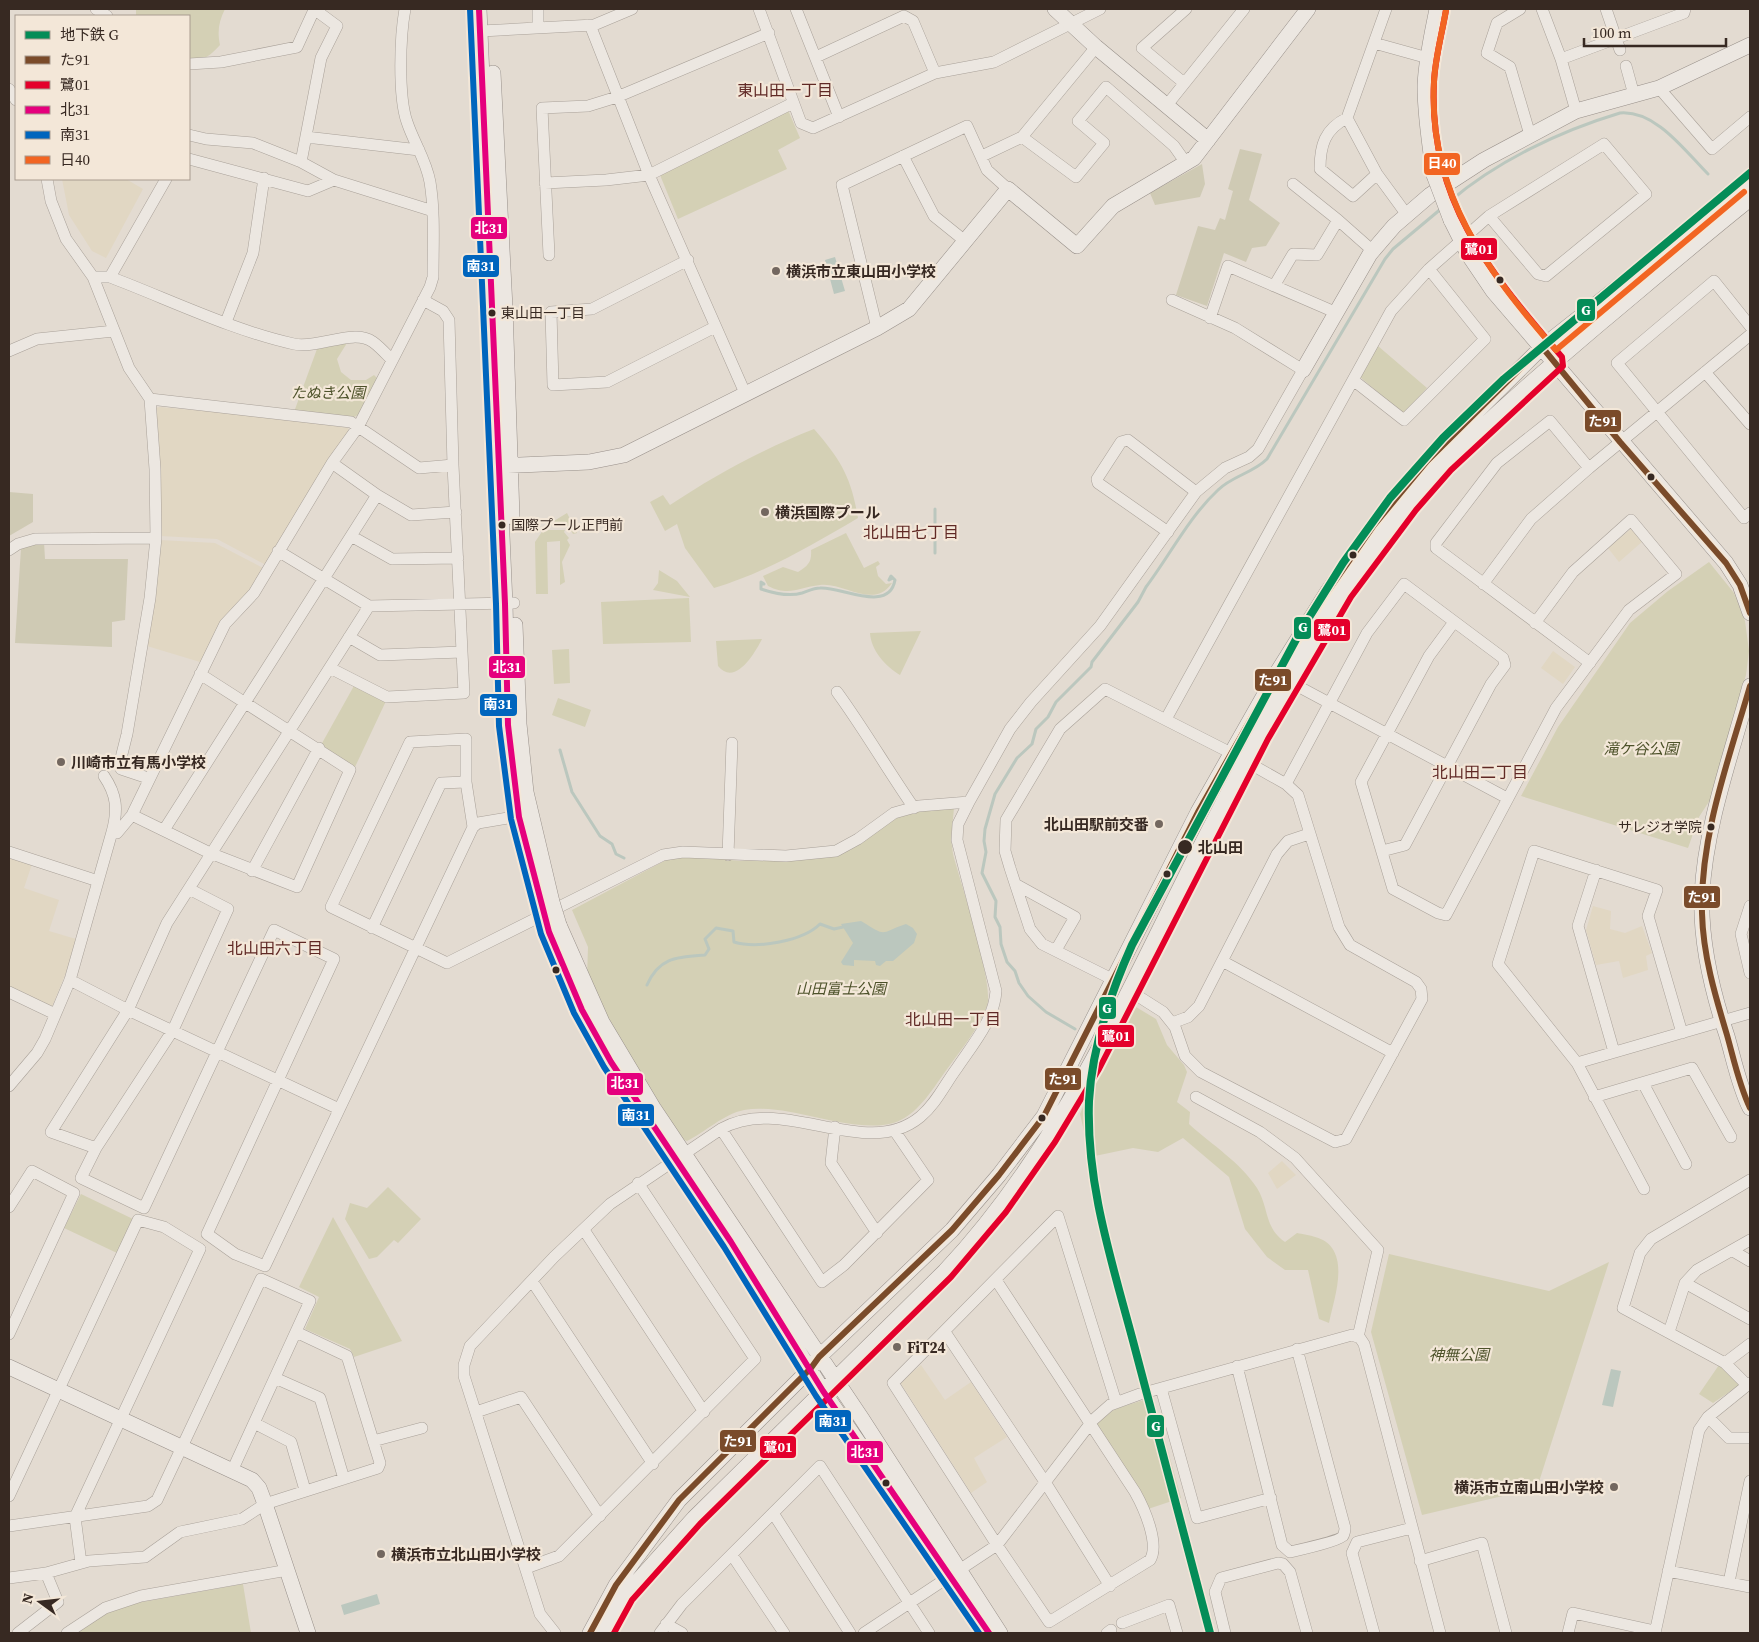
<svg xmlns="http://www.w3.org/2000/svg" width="1759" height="1642" font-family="'Source Serif 4','Noto Sans JP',serif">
<rect width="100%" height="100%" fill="#e3dbd1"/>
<path fill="#e1d7c3" d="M62,179H126L143,189L106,258L92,251L69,215Z
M159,407L272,417L348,428L350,432L266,565L217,539L160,536L156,408Z
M1632,528L1643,541L1619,562L1608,548Z
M160,540L215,543L263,568L247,594L200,662L147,646Z
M1553,651L1575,667L1563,684L1541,668Z
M9,856L32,864L24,888L59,900L49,931L76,939L67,970L52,1007L9,987Z
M1593,906L1611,911L1610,929L1625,933L1642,926L1652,953L1646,956L1648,970L1623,978L1619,961L1596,965L1586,930Z
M1282,1161L1296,1175L1277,1189L1268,1173Z
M921,1365L945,1400L971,1382L1007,1437L974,1458L987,1482L971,1493L900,1382Z"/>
<path fill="#d4d0b5" d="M136,9H225C219,21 217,31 220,45C210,56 204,61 189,60V16H136Z
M788,110L800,138L778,150L787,169L678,219L660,175Z
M347,343L337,359L341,372L351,380H366L374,375L378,379L358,415L352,418L294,412L317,349Z
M1378,346L1427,388L1403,414L1360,377Z
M814,429C841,460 851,477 858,518C812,545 765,573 714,588L685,548L677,524L665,531L650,502L663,495L670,505C715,475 763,449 814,429Z
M567,513L577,533L573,534L568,526H552L549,524Z
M543,530H565L564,532L569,538L567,540L570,545L562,562L565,582L560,585V541L547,542L548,594H536L535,542Z
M846,533L864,568L878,561L880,564L876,567L878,576L886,584L892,583C874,610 844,582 820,585C799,587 790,597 768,586L763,576L783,567L798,572C808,566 812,562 811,550Z
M1709,562L1734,593L1745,621L1749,651L1746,675L1710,800L1699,817L1688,848L1521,796L1558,727L1630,623L1668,591Z
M659,570L677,581L690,597L653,590L658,583Z
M689,598L691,642L603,644L601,602Z
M921,631L900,675C885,666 871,650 870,633Z
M762,639C755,653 735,687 718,666L716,641Z
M569,649L570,683L554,684L552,650Z
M355,684L386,701L355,767L321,745Z
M558,698L591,710L585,727L552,715Z
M954,808L951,839L953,854C960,881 995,986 987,1006C977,1032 956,1056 940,1079C926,1099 910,1123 883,1125C840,1130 787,1103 744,1110C724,1114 705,1132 687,1141L682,1139L604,1016L587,978L588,947L572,910L666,860L691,855L739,861L830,856L894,819L916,812Z
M1136,1007L1156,1019L1167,1045L1184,1065L1187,1072L1177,1102L1190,1112L1189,1124C1212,1145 1240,1162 1257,1188C1269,1207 1264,1228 1285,1242L1297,1233C1308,1235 1325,1237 1332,1248C1346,1268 1333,1302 1329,1323L1319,1319L1308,1270H1285L1267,1257L1245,1229L1229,1177L1183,1138L1158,1152L1133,1148L1090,1157L1080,1114L1104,1059Z
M388,1187L421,1219L398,1243L394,1240L377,1257L369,1259L345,1219L350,1203L367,1208Z
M81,1194L133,1219L117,1253L64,1228Z
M333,1217L402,1341L354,1357L350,1349L305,1329L319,1297L299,1287Z
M1389,1254L1549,1291L1609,1262L1537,1488L1422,1515L1371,1332Z
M1719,1365L1741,1384L1713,1403L1699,1394Z
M1153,1397L1181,1498L1148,1509L1095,1424L1115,1409Z
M243,1584L251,1633H76L89,1623L120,1606Z"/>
<path fill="#cfcab4" d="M1240,149L1262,154L1249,200L1280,223L1266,246L1252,248L1246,262L1224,253L1207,306L1176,295L1198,226L1215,230L1220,218L1225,220L1233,191L1228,189Z
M1202,164L1205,184L1200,197L1155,205L1150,193Z
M9,492L33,494V522L9,536Z
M44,542L45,559H128L125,620L112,622V647L15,643L21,548Z"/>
<path fill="#bbc7be" d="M835,257L845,291L834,294L825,260Z
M861,921C889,938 878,933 906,924L913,928L917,934L914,943L893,961H886L880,966L876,965L875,961L854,960V966L843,965L841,962L853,943L841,924Z
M1611,1369L1621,1371L1613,1407L1602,1405Z
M377,1594L380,1604L344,1615L341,1605Z"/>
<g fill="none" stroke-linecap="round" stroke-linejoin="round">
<path stroke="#bbc7be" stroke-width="3" d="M1449,202C1497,161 1560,131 1620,113C1656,110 1685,151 1708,174
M935,553V509
M762,584H764L761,582V589C773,593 789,597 802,593C808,591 814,588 820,588C840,586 889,614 895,580L891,576L889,580L891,579
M560,750L572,792L600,836L612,844L616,854L624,858
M647,985C659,957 677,957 705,955L709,949L705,939L716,928L733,931L734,942C757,949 803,941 820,924L834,929L843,927
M1075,1029L1046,1012L1028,996L1019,983L1015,971L1007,962L1001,944L1000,927L995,917L996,901L982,873L986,852L984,841L985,829L995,794L1017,758L1032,744L1036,729L1048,717L1056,702L1091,667L1092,662L1138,602L1146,587C1170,555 1189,517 1218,490C1232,476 1253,473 1267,459L1385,259L1393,249L1442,208"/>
<defs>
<path id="street" d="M96,9L107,16
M314,9L337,26L321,58L301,162L334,180L433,211
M538,9V27
M759,9L801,123L813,128L935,73L994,62L1100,9
M796,9L839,117
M1386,9L1347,118L1377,174L1407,215
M1520,9L1497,23L1487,53L1510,67L1530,135
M1542,9L1561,59L1576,111
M1606,9L1620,50
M590,25L649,175L745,393
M481,31L594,25L632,9
M1374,43L1428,58
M816,57L904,16L913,21L935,73
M1561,59L1684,13L1685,9
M189,64L221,62L297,47L314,10
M1626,66L1634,95
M1184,83L1142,48L1186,9
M1659,88L1712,149L1750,117
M9,89L16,100
M1167,105L1244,9
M1347,118C1325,129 1320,145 1320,169L1353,196L1377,174
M189,135L206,139L253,143L301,162
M306,137L419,150
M1022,137L1076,177L1104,143L1078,121L1106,87L1174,146L1186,163
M1604,144L1646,194L1546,276L1538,274L1489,216Z
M903,156L934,216L965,241
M982,156L1022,137L1096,47
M189,159L308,191L334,180
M47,179L51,201L66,239L93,277L129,368L150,399L155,469L156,538L150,598L127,734L120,762L121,769L148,778
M545,183L606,180L649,175L793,103
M1293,184L1338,220
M549,255L542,108L588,106L617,97L769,33
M688,260L592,309L551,312L553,385L607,382L715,327
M93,277H110C168,299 234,331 294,344C319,349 353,328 373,342C380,347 386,354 392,360
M110,277L166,179
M1274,286L1293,254L1317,255L1338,220L1373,251
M1210,318L1228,266L1337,313
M226,322L253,253L264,178
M1750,326L1714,281L1617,363L1744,518L1750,513
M877,328L842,185L967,126L987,170L1008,189
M9,351L37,339L114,331
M1705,372L1750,424
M1353,380L1404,420L1485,339L1429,269
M150,399L351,422L419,468L453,465
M332,463L377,495L411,515L456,512
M1589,468L1550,421L1497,463L1436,543V548L1590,663
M1168,532L1098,483L1097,479L1121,442L1128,440L1196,492
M351,536L392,559L458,558
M9,550L18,544L35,539L156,538
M278,551L369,606
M1483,584L1531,519L1589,468L1750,335
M1454,622L1429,656L1361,782L1393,889L1438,913L1446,915L1556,708L1629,610L1676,574L1631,520L1573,572L1535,623
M349,637L380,655L462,652
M330,668L387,697L464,693L453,465L449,320L443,311L423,300
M1290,682L1507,798
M837,692C864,729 887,769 914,808
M1166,719L1391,311L1429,269L1489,216
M104,776C117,795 118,810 112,832
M1286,784L1367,633L1404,584L1503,658L1505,665L1491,684L1405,845L1382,851
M132,815L210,853L297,887L350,770L200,674
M473,827L466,782V739L410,742L331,907L447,963L663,855L683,852L786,856L836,851L858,839L894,813L919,806L969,802
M164,830L377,495
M9,852L98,881
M728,855L732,743
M1596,870L1578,926L1614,1052
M252,871L319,748
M1017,885L1075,917L1056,950
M189,889L228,909L173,1030L96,1148L81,1178L144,1208L274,930L334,959L207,1234L235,1254L265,1266L473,827L478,823L526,815
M1750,906L1741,934L1750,973
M372,928L441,783L466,782
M1222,961L1393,1053
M70,980L128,1010L51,1132L96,1148
M1114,980L1042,944L1030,929L1010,868L1005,851L1006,820L1060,729L1105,689L1231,753L1286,784L1298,795L1339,927L1350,945L1416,982L1421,989L1422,999L1346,1139L1335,1142L1201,1072L1185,1056L1175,1027L1163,1012L1130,991
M9,992L55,1014
M1172,1023L1188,1017L1199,1006L1277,854L1288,841L1309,834
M1577,1063L1750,1013
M1643,1083L1686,1164
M9,1086L37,1053L45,1039L70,980L112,832L117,833L132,815L225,624L254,593L332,463L358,427L430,287L433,277C433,245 435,213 430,182C426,160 414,143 407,122C398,96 400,36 405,9
M1196,1097L1260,1132L1295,1158L1378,1250L1358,1337
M1594,1097L1692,1068L1731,1137
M339,1109L128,1010L167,923L369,606L514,603
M835,1127L831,1163L877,1233
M721,1129L822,1282L844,1265L928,1180L894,1130
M1644,1189L1577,1063L1498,964L1534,851L1657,890L1648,916L1682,1033
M9,1207L32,1171L74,1193L9,1334
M584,1230L704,1412
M1733,1251L1750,1261
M996,1280L1135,1492C1144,1508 1160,1544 1150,1560L1049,1622L997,1545L893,1383L1058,1216L1116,1402
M532,1281L653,1464
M1685,1283L1750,1319
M945,1332L1045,1482L1110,1586
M1669,1332L1685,1283L1697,1270L1750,1240
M1725,1363L1750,1344
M1237,1366L1282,1545L1290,1552C1299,1550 1340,1541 1343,1536C1344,1535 1345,1530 1345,1528L1297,1349
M275,1378L320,1398L344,1479
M1747,1385L1725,1363L1623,1308L1640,1253L1651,1239L1750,1180
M1161,1388L1197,1518L1271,1498
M476,1412L521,1397L600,1516
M1708,1417L1729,1438H1750
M254,1423L291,1442L305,1490
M373,1441L422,1428
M9,1496L138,1220L164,1227L200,1249L75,1517L81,1563
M773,1513L850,1633
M9,1526L148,1506L157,1500L261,1279L310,1301L232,1471
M732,1555L784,1633
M1420,1561L1482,1543L1506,1633
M526,1568L559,1556L755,1359L638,1183
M1668,1571L1750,1587
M9,1578L46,1573L89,1561L145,1557L180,1532L242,1519L265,1504L378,1468L380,1463L347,1356L296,1332
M1729,1582L1750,1481
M1122,1623L1169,1605L1177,1633
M666,1624L682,1633
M18,1633L58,1602L46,1573
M67,1633L105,1608L141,1596L288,1570
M555,1633L540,1614L464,1376V1365L470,1346L554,1257L610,1204L721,1129C783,1093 865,1162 920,1117C936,1104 945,1084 957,1068C973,1044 994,1020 996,991L957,840L958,824L969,802L1010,729L1031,702L1100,626L1196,492L1225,468L1249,457L1258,449L1303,370L1235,328L1172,300
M660,1633L682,1604L820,1466L929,1633
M864,1633L997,1545L1093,1420L1110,1405L1140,1394L1352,1335L1360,1338L1364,1344L1440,1633
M1107,1633L1111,1630
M1225,1633L1215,1592L1221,1578L1278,1563L1283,1564L1290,1572L1307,1633
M1374,1633L1352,1553L1357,1542L1412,1528
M1568,1633L1573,1613L1655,1631
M1655,1633L1699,1430L1708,1417L1750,1383"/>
<path id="secondary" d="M479,9L505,604L508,725L519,817L542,909
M1055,9L1096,47L1208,140
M493,73L505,308L512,517
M1434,175C1430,146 1425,116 1425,86C1426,60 1432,34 1437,9
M1451,220L1468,254L1493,291L1726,563L1740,585L1750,613
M1303,370L1370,254L1394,226L1430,195L1484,160L1576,111L1659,88L1750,45
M499,466L589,462L624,455L877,328L909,309L1008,189L1077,246L1113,206L1194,158L1308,9
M515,625L519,724L526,792L552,902
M1750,686C1732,753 1705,826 1702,895C1700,943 1712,991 1727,1036C1734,1060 1739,1086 1750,1108
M559,925L602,1022L654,1109L862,1419L1000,1633
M549,932C576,1001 610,1063 651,1124
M739,1255L823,1391L959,1589
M9,1367L252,1480L259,1488L265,1504L308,1633
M590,1633L616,1585L679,1500L811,1368L819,1357L952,1230L999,1175L1044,1116L1198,812L1278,671L1328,591L1374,525L1427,461L1542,347L1750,183
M604,1633L625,1595L694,1518L945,1271C1063,1146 1130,985 1207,834C1247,755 1290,676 1338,602C1368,555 1407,503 1446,462C1496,412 1550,366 1603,321C1652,280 1700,239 1750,199"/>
</defs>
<use href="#street" stroke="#a9a199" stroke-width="12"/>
<use href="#secondary" stroke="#98908a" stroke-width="16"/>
<use href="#street" stroke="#ece7e1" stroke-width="11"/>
<use href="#secondary" stroke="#ece7e1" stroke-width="15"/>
<defs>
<path id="secondary-bridge" d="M1434,175L1451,220
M552,902L559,925
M542,909L549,932"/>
</defs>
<use href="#secondary-bridge" stroke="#98908a" stroke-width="16" stroke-linecap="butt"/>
<use href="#secondary-bridge" stroke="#ece7e1" stroke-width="15"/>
<defs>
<path id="bus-1" d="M1750,686C1729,759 1700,835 1702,913C1703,955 1715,995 1727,1035C1734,1060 1739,1085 1750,1108
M590,1633L616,1585L679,1500L811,1368L819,1357L952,1230L999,1175L1044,1116L1198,812L1278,671L1328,591L1374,525L1427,461L1542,347L1620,442L1726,563L1740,585L1750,613"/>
<path id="bus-2" d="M614,1633L632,1600L700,1524L951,1277L1006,1212L1055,1142L1099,1069L1268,739L1351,597L1416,510L1451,470L1563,366L1562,357C1490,272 1428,201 1434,82C1435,58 1442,34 1446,10"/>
<path id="bus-3" d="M479,9L505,604L508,725L519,817L549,932L582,1010L611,1062L731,1242L823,1391L989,1633"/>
<path id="bus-4" d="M470,9L496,604L499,726L511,819L541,934L574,1013L604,1067L724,1247L816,1396L979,1633"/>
<path id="bus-5" d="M1446,10C1442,34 1435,58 1434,82C1428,193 1486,270 1556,350L1744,192"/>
</defs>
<use href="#bus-1" stroke="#f3e7d8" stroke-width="10"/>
<use href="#bus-2" stroke="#f3e7d8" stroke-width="10"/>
<use href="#bus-3" stroke="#f3e7d8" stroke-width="10"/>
<use href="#bus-4" stroke="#f3e7d8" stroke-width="10"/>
<use href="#bus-5" stroke="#f3e7d8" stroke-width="10"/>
<use href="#bus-1" stroke="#7a4b2a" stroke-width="6"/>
<use href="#bus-2" stroke="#e4002b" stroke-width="6"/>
<use href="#bus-3" stroke="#e5007d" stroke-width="6"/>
<use href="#bus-4" stroke="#0065bd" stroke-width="6"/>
<use href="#bus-5" stroke="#f26522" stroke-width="6"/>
<defs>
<path id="metro-1" d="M1210,1633C1184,1536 1159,1438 1133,1341C1112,1262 1086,1184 1089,1101C1092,1046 1110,994 1132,945L1300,632L1343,563L1390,498L1443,438L1504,379L1750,173"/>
</defs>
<use href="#metro-1" stroke="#f3e7d8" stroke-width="11"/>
<use href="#metro-1" stroke="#048d58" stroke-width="8"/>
</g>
<g fill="#73675f" stroke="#f3e7d8" stroke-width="2">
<circle cx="776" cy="271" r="5"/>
<circle cx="765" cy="512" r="5"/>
<circle cx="61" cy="762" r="5"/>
<circle cx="1159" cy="824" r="5"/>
<circle cx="897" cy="1347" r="5"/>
<circle cx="1614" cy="1487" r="5"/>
<circle cx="381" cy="1554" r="5"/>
</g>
<g fill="#372922" stroke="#f3e7d8" stroke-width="2">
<circle cx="1500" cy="280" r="4.5"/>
<circle cx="492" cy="313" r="4.5"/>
<circle cx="1651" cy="477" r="4.5"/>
<circle cx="502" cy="525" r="4.5"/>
<circle cx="1353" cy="555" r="4.5"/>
<circle cx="1711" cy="827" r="4.5"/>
<circle cx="1185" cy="847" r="8"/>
<circle cx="1167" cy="874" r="4.5"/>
<circle cx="556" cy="970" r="4.5"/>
<circle cx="1042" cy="1118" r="4.5"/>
<circle cx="886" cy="1483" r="4.5"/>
</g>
<g text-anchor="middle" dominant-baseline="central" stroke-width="4.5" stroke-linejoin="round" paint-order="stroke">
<g font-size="14" fill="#372922" stroke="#f3e7d8" text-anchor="start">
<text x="501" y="313">東山田一丁目</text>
<text x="511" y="525">国際プール正門前</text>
<text x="1702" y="827" text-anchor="end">サレジオ学院</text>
</g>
<g font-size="15" font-weight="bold" fill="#372922" stroke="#f3e7d8" text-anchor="start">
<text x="786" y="271">横浜市立東山田小学校</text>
<text x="775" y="512">横浜国際プール</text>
<text x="71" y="762">川崎市立有馬小学校</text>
<text x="1149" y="824" text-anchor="end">北山田駅前交番</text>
<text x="907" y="1347">FiT24</text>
<text x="1604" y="1487" text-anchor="end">横浜市立南山田小学校</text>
<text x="391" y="1554">横浜市立北山田小学校</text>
</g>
<g font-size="15" font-style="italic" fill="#4d522a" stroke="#f3e7d8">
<text x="328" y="392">たぬき公園</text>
<text x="1641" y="748">滝ケ谷公園</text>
<text x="841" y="988">山田富士公園</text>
<text x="1459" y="1354">神無公園</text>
</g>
<g font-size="15" font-weight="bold" fill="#372922" stroke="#f3e7d8" text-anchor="start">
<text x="1198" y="847">北山田</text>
</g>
<g font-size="16" fill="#602925" stroke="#f3e7d8">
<text x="785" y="90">東山田一丁目</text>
<text x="911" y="532">北山田七丁目</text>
<text x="1480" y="772">北山田二丁目</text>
<text x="275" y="948">北山田六丁目</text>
<text x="953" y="1019">北山田一丁目</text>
</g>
</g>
<g stroke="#f3e7d8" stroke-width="2">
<rect x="1423" y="152" width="38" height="24" rx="5" fill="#f26522"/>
<rect x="470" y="216" width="38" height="24" rx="5" fill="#e5007d"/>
<rect x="1460" y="237" width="38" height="24" rx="5" fill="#e4002b"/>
<rect x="462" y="254" width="38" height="24" rx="5" fill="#0065bd"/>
<rect x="1576" y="298" width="20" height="24" rx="5" fill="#048d58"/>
<rect x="1584" y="409" width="38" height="24" rx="5" fill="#7a4b2a"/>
<rect x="1293" y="616" width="19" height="24" rx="5" fill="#048d58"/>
<rect x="1313" y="618" width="38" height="24" rx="5" fill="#e4002b"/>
<rect x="488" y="655" width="38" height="24" rx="5" fill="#e5007d"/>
<rect x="1254" y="668" width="38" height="24" rx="5" fill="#7a4b2a"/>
<rect x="479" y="693" width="39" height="24" rx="5" fill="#0065bd"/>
<rect x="1683" y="885" width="38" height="24" rx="5" fill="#7a4b2a"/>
<rect x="1098" y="996" width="19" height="24" rx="5" fill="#048d58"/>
<rect x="1097" y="1024" width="38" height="24" rx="5" fill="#e4002b"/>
<rect x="1044" y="1067" width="38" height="24" rx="5" fill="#7a4b2a"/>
<rect x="606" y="1072" width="38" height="24" rx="5" fill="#e5007d"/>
<rect x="617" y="1103" width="38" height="24" rx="5" fill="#0065bd"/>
<rect x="814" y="1409" width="38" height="24" rx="5" fill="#0065bd"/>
<rect x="1146" y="1414" width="19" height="24" rx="5" fill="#048d58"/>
<rect x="719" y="1429" width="38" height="24" rx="5" fill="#7a4b2a"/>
<rect x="759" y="1435" width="38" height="24" rx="5" fill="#e4002b"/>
<rect x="846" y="1440" width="38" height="24" rx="5" fill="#e5007d"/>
</g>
<g font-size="14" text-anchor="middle" font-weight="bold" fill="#fff">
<text x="1442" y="168">日40</text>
<text x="489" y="233">北31</text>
<text x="1479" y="254">鷺01</text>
<text x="481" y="271">南31</text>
<text x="1586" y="315">G</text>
<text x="1603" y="426">た91</text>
<text x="1303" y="632">G</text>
<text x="1332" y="635">鷺01</text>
<text x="507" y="672">北31</text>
<text x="1273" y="685">た91</text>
<text x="498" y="709">南31</text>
<text x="1702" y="902">た91</text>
<text x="1107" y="1013">G</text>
<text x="1116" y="1041">鷺01</text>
<text x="1063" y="1084">た91</text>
<text x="625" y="1088">北31</text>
<text x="636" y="1120">南31</text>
<text x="833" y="1426">南31</text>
<text x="1156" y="1431">G</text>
<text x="738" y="1446">た91</text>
<text x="778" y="1452">鷺01</text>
<text x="865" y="1457">北31</text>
</g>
<rect width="1759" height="1642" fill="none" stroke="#372922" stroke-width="20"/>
<rect x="15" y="15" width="175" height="165" fill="#f3e7d8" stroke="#a89b8f"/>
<rect x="25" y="31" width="25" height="8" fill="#048d58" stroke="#a89b8f"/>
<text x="60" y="40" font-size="15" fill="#372922">地下鉄 G</text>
<rect x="25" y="56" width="25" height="8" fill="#7a4b2a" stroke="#a89b8f"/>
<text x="60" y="65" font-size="15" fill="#372922">た91</text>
<rect x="25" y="81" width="25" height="8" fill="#e4002b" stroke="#a89b8f"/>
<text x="60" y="90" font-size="15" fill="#372922">鷺01</text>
<rect x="25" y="106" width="25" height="8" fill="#e5007d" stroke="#a89b8f"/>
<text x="60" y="115" font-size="15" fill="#372922">北31</text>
<rect x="25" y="131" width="25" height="8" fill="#0065bd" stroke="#a89b8f"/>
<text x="60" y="140" font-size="15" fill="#372922">南31</text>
<rect x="25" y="156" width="25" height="8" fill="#f26522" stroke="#a89b8f"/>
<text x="60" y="165" font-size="15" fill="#372922">日40</text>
<g transform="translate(40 1602) rotate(285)" stroke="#f3e7d8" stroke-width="4" paint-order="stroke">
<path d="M0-4L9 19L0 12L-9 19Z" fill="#372922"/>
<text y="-8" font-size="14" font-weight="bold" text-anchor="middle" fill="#372922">N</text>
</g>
<path d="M1584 38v8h142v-8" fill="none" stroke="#372922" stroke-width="2.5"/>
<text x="1592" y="38" font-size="15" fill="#372922" stroke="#f3e7d8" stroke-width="4" paint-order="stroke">100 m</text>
</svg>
